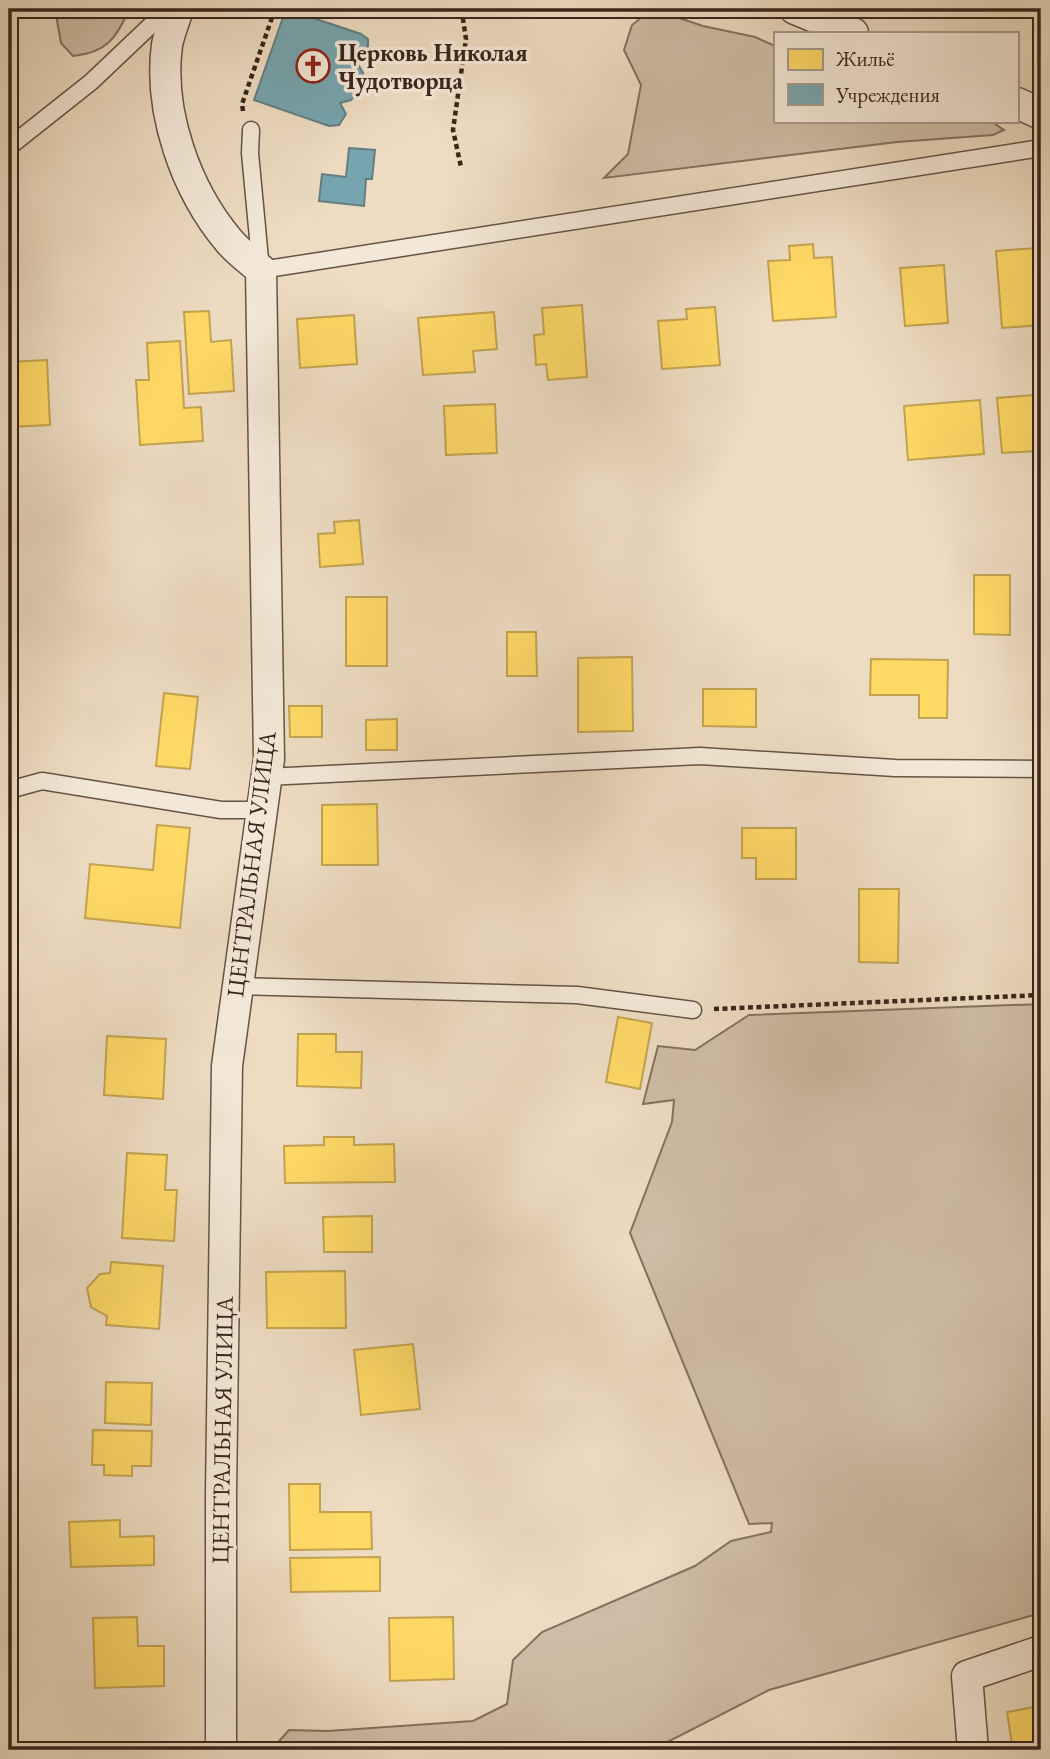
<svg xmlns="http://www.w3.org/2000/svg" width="1050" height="1759" font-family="'EB Garamond',serif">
<rect width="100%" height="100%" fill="#eddcc2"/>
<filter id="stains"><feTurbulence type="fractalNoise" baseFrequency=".00286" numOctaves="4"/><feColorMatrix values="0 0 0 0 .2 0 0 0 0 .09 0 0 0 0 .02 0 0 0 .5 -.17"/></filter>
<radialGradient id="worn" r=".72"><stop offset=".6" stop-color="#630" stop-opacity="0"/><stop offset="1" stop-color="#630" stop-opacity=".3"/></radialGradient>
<path fill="#cebda6" stroke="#837160" stroke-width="2" d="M55,9H129C117,38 106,53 73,56L61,43Z
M652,9L703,26L755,37L775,46V121H991L1004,130L993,135L897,142L604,178L628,154L641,85L624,50L632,25Z
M1041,1004V1613L769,1690L654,1749L271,1750L289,1730L328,1731L473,1721L507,1704L513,1660L542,1632L695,1566L731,1541L771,1532L772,1523L749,1524L630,1233L672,1122L674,1100L643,1104L658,1046L695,1050L749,1015Z"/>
<path fill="#ffd966" stroke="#c3a350" stroke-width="2" d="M813,244L814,258L832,257L836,317L773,321L768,261L790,260L789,246Z
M1036,248L1041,325L1002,328L996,251Z
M944,265L948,323L905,326L900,268Z
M582,305L587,377L548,380L546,364L536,365L534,335L544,334L542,308Z
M715,307L720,365L662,369L658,321L687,319L686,309Z
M209,311L211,342L231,340L234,391L189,394L184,312Z
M494,312L497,349L473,351L475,372L423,375L418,318Z
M354,315L357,364L300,368L297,319Z
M180,341L184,408L201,407L203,441L140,445L136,380H149L147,343Z
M47,360L50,425L9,427V362Z
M1034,395L1038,451L1002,453L997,398Z
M980,400L984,454L908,460L904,406Z
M495,404L497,453L446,455L444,406Z
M359,520L363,564L320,567L318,534L335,533L334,522Z
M974,575H1010V635L974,634Z
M346,597H387V666H346Z
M507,632H536L537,676H507Z
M632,657L633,731L578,732V658Z
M871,659L948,660L947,718H919V695H870Z
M703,689H756V727L703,726Z
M164,693L198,697L190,769L156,766Z
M289,706H322V737H290Z
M397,719V750H366V720Z
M377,804L378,865H322V805Z
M157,825L190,828L180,928L85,918L90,864L153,870Z
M742,828H796V879H756V858H742Z
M859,889H899L898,963L859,962Z
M618,1017L652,1023L640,1089L606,1082Z
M298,1034H336V1052H362L361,1088L297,1086Z
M107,1036L166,1039L163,1099L104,1095Z
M324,1137H354V1145L394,1144L395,1182L285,1183L284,1146L324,1145Z
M127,1153L167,1155L165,1190H177L174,1241L122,1238Z
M372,1216V1252H324L323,1217Z
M111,1262L163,1266L159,1329L106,1325L107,1316L91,1307L87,1288L100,1274L110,1273Z
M345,1271L346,1328H267L266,1272Z
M413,1344L420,1409L361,1415L354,1350Z
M106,1382L152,1383L151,1425L105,1423Z
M93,1430L152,1431L151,1466H132V1476L104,1475V1465H92Z
M289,1484H320V1512H371L372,1549L290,1550Z
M120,1520V1537L154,1536V1565L71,1567L69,1522Z
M380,1557V1591L291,1592L290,1558Z
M137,1617L138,1646H164V1686L95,1688L93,1618Z
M453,1617L454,1679L390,1681L389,1618Z
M1040,1706L1041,1750H1013L1007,1712Z"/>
<path fill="#76a5af" stroke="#637f83" stroke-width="2" d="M286,9L361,34L368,39V52L355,59L363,73L362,86L351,100L340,103L346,114L339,125L329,126L254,100Z
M349,148L375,150L372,179H366L364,206L319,201L322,174L346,177Z"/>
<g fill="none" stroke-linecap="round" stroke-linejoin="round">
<defs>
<path id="service" d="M251,130L250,153L261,270L1041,148
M9,147L91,82L168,9
M266,777L700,756L895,768L1041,769
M9,790L42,781L221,810H262
M238,986L577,995L693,1010"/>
<path id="minor" d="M178,9C175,20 169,33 167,45C158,112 186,190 229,241C238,252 251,261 261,270L269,759L227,1066L221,1493V1750
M795,9L853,33
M1017,103L1041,114
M973,1750L967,1676L1041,1651"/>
</defs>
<use href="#service" stroke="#655345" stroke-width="19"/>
<use href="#minor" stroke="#655345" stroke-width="33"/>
<path stroke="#38251b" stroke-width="4.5" stroke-dasharray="5 3.5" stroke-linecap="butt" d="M442,9L462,13L466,39L453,130L461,167
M243,111L242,104L275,9
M714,1009L1041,995"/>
<use href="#service" stroke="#f3e8d7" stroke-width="16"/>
<use href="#minor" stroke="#f3e8d7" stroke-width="30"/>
</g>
<defs>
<symbol id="church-ring" viewBox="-11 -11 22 22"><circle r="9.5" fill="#f3e8d7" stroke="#8f2418" stroke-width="1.5"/><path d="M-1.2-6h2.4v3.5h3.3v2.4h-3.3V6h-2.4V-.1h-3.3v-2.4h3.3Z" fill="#8f2418"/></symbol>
</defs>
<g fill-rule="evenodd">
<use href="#church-ring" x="294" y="47" width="38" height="38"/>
</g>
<g text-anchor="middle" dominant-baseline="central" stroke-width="7" stroke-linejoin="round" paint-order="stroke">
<g font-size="24" font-weight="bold" fill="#38251b" stroke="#f3e8d7" text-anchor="start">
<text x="338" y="52">Церковь Николая<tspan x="338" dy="28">Чудотворца</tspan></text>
</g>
<g font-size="24" fill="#38251b" stroke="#f3e8d7">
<text transform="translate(251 864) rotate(-83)">ЦЕНТРАЛЬНАЯ УЛИЦА</text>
<text transform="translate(222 1430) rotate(-89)">ЦЕНТРАЛЬНАЯ УЛИЦА</text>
</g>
</g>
<rect width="1050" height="1759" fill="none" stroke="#eddcc2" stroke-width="35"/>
<rect x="10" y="10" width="1029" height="1738" fill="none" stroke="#38251b" stroke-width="3.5"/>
<rect x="18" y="18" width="1015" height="1724" fill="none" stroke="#38251b" stroke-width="2"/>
<rect x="774" y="32" width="245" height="91" fill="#f3e8d7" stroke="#a89a8c" stroke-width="2"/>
<rect x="788" y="49" width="35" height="21" fill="#ffd966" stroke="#a89a8c" stroke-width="2"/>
<text x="836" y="66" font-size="21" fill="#38251b">Жильё</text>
<rect x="788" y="84" width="35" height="21" fill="#76a5af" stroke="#a89a8c" stroke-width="2"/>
<text x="836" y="102" font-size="21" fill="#38251b">Учреждения</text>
<rect width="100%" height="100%" filter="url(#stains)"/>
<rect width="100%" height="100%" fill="url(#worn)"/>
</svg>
